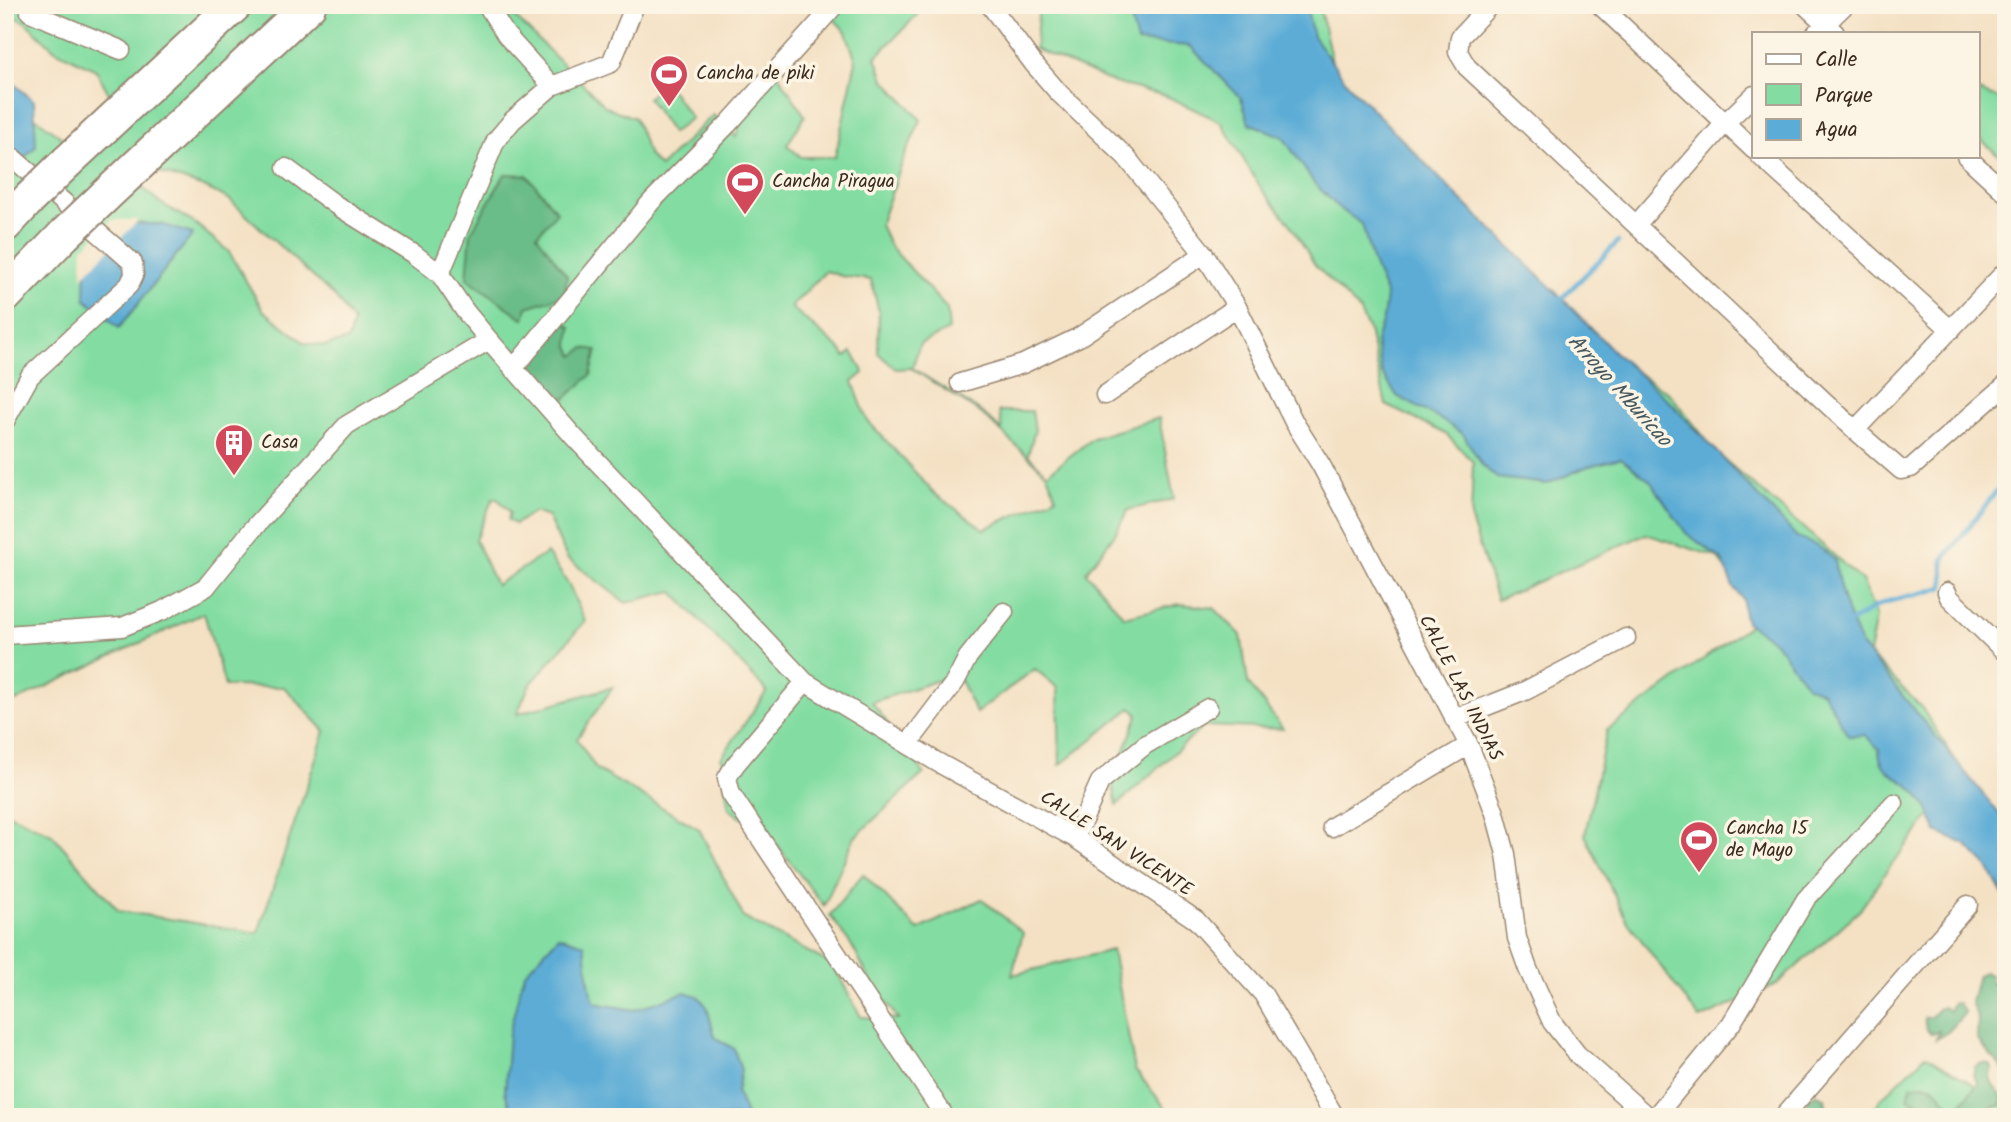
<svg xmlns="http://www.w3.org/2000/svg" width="2011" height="1122" font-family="Kalam,sans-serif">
<rect width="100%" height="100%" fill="#fcf5e5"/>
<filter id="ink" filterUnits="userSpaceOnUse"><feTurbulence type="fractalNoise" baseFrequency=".0143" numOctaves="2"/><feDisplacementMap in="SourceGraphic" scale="14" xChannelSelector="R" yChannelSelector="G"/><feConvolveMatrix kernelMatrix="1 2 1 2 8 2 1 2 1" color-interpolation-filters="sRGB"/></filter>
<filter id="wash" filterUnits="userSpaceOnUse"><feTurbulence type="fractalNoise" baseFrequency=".00686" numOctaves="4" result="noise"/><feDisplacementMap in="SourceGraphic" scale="28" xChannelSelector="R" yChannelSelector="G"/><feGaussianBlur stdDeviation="1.57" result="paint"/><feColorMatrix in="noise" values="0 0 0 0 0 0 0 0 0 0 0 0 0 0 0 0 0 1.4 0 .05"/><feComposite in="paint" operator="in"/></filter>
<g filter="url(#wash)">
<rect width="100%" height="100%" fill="#f4e1c4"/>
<path fill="#83dda2" stroke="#5f8460" stroke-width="2" fill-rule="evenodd" d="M5,5H503L606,107L635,118L649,156L660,167L713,115L736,137L745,106L769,60L805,116L787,145L801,157H835L856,61L846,32L821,5H914L917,15L876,57L884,79L921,120L905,155L880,225L890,246L947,309L949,330L920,344L912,368L983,413L1002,431L999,411H1032L1035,430L1028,455L1047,474L1093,438L1159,418L1174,499L1128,510L1115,534L1086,572L1124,617L1180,604L1214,608L1241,635L1248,683L1283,729L1204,726L1117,805L1112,783L1138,715L1131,708L1060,765L1058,688L1035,669L976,713L957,674L872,702L924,773L854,838L824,906L774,841L729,809L721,758L767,691L672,591L626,603L567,558L548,517L534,512L515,524L508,520L510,512L499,500L493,498L475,540L496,585L547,553L569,585L585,621L529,686L517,714L613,687L577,739L596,769L699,829L744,918L833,965L861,1017L898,1019L871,982L852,946L830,915L863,874L918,930L982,899L1023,933L1012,975L1112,950L1135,1070L1173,1117H5V812L52,834L119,911L258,933L325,731L284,687L225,686L204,613L5,706V94L78,150L122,117L96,70L55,50L25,22L5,11ZM122,170H152L204,187L229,199L336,298L353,322L348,340L325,346L305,343L263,310L229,252L196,224L159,202ZM826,271L841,276L871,280L879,312L878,353L896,369L911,368L982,414L1047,474L1056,497L984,529L935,494L867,420L853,382L864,373L852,352L845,357L842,351L791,307Z
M1039,5H1319L1334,70L1603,350L1670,394L1717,453L1824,546L1863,582L1876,617L1869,654L1921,707L1964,773L1885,873L1860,910L1776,985L1700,1019L1627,921L1585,835L1607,730L1759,618L1717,557L1646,534L1497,600L1471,520L1473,462L1446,434L1386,405L1369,331L1359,310L1315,265L1289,222L1262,190L1221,122L1166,96L1115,83L1035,49Z
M665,81L691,118L672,133L648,98Z
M1978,91L2006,101V162L1978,137Z
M1926,1055L2006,1105V1117H1873L1879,1101Z"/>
<path fill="#6abc88" stroke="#527353" stroke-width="2" d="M505,174L527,175L557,212L537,235L567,276L565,293C553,301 541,302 527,307L524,319L467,278L471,232Z
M562,320L571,327L569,346L574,356L584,348L597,350L591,375L557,406L525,371Z
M1985,972L1991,976L1990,981L1998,988L2006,991V1073L1977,1039L1978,1019L1971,1002L1978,975Z
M1953,1003H1958L1965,1013L1949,1031L1936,1039L1939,1031L1932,1034C1926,1030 1924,1024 1925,1017H1931L1938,1009L1944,1007L1949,1011Z
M1982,1063L1989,1064L1992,1069C1986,1081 1997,1088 2002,1098L2001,1106L1991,1107L1983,1117H1928L1926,1108L1918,1117H1910L1905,1112L1908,1106L1916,1101L1909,1099L1908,1095L1912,1085C1916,1085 1920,1084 1924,1084C1939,1085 1947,1107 1960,1112L1959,1107L1978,1083L1973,1075L1975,1067Z
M1816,1093L1825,1098L1826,1105L1835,1117H1814L1809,1114L1806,1103Z"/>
<path fill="#5bacd6" stroke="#4b6b7a" stroke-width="2" d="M1127,5H1306L1313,36L1349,85L1456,195L1562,298L1615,353L1667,399L1798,538L1818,546L1835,560C1839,592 1848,618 1862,646L2006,822V900L1987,866L1965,844L1936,832C1932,814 1923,797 1908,785C1894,774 1879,771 1879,749L1865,735L1848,736L1823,692L1807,686L1775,642L1746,622L1743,610V599L1733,587L1722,560L1686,533L1650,481L1621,458L1586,467L1547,484L1497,478L1482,465L1463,434L1440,419L1397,396L1382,373L1376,342L1383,319L1386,295L1372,260L1362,224L1340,209L1314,183L1283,137L1249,123L1241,98L1190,46L1137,42Z
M5,76L34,101L36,146L10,173L5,172Z
M113,223L161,224L193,234L119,328L85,299L86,250Z
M559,936L584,944C589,964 586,985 595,1003L635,1010L685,992L698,996L707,1007L715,1037L734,1049L741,1070L737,1093L747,1117H513L505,1092L509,1033L524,974Z"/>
<path fill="#f4e1c4" d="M112,220H139L82,277L83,248Z"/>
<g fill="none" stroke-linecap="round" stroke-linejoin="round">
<path stroke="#5bacd6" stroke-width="5" d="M1562,298L1618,242
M1844,625C1858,620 1870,608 1884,603C1897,597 1937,592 1944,586L1943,560L2006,479"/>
</g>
</g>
<g filter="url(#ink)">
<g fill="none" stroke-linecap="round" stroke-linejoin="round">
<defs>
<path id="street" d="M35,5L30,12L121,50
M487,5L506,35L552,86
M990,5L1033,63L1059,93L1126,157L1204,254L1237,307L1294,422L1321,465L1469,745L1495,813L1506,854L1517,938L1528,969L1552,1022L1577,1054L1648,1117
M1490,5L1460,37L1458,52L1467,67L1855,430L1901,470L1911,468L2006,385
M1600,5L1754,150
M1805,5L1835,33
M1816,33L1845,5
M5,151L133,263L134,275L129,285L30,376L5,421
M1760,156L1951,330
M1966,156L2006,193
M286,168L336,205L414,254L440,274L465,311L489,340L574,437L805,682L937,762L1075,838L1196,920L1263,994L1335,1117
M1636,225L1725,123L1754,95
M440,274L496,140L513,120L552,86L611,63L635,5
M513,369L651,202L729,123L835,5
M960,383L1023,364L1079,337L1204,254
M1105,395L1237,307
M1855,430L2006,271
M1947,592L1949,597L2006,653
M5,635L122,627L162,611L206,587L252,530L347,425L489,340
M805,682L735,765L727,778L731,794L945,1117
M1454,719L1525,691L1626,638
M908,744L955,682L968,657L1004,612
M1332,827L1469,745
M1075,838L1100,782L1145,745L1208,708
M1655,1117L1731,1024L1806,899L1894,803
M1783,1117L1968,905"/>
<path id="highway" d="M67,162L235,5
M104,197L309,5
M5,225L30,198
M5,296L64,235"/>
</defs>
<use href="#street" stroke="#988671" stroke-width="21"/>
<use href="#highway" stroke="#988671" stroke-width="37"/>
<use href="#street" stroke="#fff" stroke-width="18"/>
<use href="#highway" stroke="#fff" stroke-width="33"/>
<defs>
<path id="highway-bridge" d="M30,198L67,162
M64,235L104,197"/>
</defs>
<use href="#highway-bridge" stroke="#988671" stroke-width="37" stroke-linecap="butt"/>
<use href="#highway-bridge" stroke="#fff" stroke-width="33"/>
</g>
</g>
<defs>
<symbol id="stadium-pin" viewBox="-11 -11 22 30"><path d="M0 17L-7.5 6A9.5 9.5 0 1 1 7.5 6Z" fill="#d1495b" stroke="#fcf5e5"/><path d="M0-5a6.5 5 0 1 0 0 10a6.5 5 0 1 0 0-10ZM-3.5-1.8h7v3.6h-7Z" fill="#fff"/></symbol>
<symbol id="building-pin" viewBox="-11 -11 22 30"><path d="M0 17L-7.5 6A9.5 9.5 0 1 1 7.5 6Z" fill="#d1495b" stroke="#fcf5e5"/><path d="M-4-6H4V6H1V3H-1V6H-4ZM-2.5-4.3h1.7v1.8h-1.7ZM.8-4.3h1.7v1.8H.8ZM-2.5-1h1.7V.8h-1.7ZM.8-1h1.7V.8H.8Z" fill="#fff"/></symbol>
</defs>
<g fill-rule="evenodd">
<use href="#stadium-pin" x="647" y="52" width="44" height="60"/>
<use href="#stadium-pin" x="723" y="160" width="44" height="60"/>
<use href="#building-pin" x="212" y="421" width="44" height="60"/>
<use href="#stadium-pin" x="1677" y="818" width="44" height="60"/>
</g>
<g text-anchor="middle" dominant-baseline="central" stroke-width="7" stroke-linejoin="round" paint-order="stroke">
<g font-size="19" fill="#3b2a1e" stroke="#fcf5e5" text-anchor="start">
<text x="696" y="74">Cancha de piki</text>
<text x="772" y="182">Cancha Piragua</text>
<text x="261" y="443">Casa</text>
<text x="1726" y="829">Cancha 15<tspan x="1726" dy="22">de Mayo</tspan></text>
</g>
<g font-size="19" fill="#3b2a1e" stroke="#fcf5e5">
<text transform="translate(1460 688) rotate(63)">CALLE LAS INDIAS</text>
<text transform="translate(1116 844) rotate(33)">CALLE SAN VICENTE</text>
</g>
<g font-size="21" font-style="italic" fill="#46585e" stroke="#fcf5e5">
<text transform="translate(1619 391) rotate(48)">Arroyo Mburicao</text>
</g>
</g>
<rect width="2011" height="1122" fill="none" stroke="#fcf5e5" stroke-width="28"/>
<rect x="1752" y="32" width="228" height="126" fill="#fcf5e5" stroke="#afa495" stroke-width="2"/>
<rect x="1766" y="54" width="35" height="10" fill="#ffffff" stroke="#afa495" stroke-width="2"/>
<text x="1815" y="66" font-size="21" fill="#3b2a1e">Calle</text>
<rect x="1766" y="84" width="35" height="21" fill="#83dda2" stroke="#afa495" stroke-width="2"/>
<text x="1815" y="102" font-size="21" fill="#3b2a1e">Parque</text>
<rect x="1766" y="119" width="35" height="21" fill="#5bacd6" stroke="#afa495" stroke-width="2"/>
<text x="1815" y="136" font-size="21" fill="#3b2a1e">Agua</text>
</svg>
